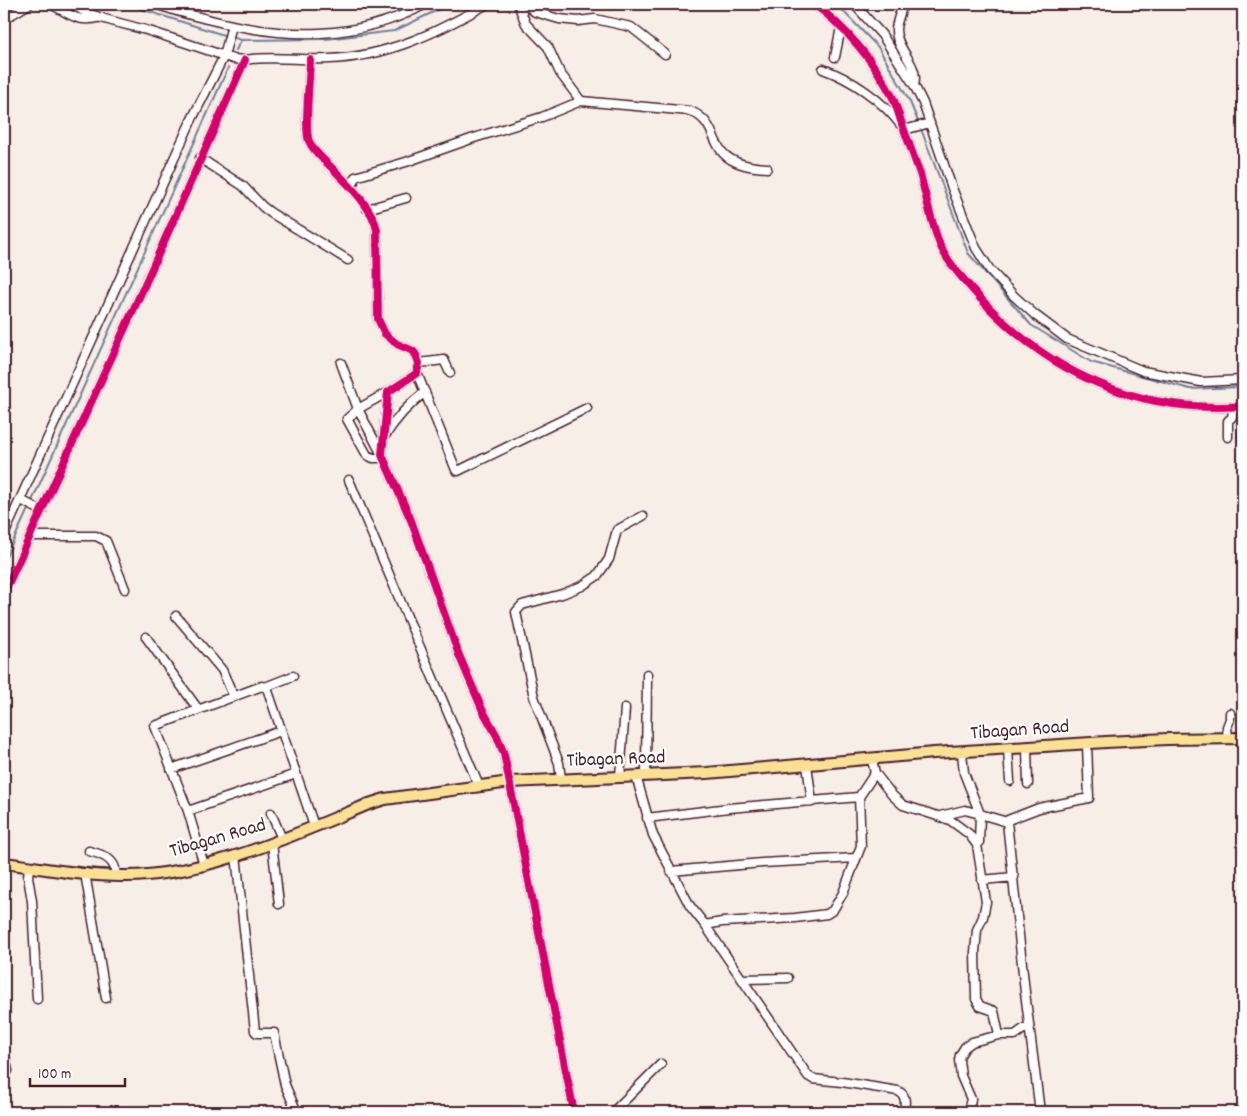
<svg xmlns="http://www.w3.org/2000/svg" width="1247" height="1116" font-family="Dekko,sans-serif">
<rect width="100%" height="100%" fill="#f6eee7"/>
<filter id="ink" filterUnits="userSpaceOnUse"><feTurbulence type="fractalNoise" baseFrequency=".02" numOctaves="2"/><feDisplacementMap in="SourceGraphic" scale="10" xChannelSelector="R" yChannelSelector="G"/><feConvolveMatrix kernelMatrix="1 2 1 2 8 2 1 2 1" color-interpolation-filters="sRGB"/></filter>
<g filter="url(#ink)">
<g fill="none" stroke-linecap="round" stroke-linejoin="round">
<path stroke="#73809e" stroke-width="2" d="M125,4L227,36
M836,4L878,47L910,102L919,124
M232,37L241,40L326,39L394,31L450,4
M236,50L241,40
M921,129L968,253L1031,325L1091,362L1190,389L1243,387
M31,503L228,68
M4,561L29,507"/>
<defs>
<path id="minor" d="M51,4C69,14 79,24 101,17
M73,4C86,17 130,25 149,31C177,40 205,49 233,59L245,60C272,55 302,61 329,59C387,57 438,32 487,4
M156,4C174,11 192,15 211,20C285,39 357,41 426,4
M518,4L526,24L548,47L560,73L581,101
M525,4L535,12L559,19L578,21L595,19L631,27L665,54
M814,4C846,28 873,60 892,96C896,104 899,115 902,124C908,141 914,157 920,174C927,198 931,224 941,247C950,266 966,282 980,298C1049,374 1140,414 1243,406
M854,4L882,35L914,85L923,103L952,188L976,248L990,270L1014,296L1035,315L1067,339L1143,371L1201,382L1243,380
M903,4C901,12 896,22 896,30C896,50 920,65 914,85
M4,19L29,4
M835,57L841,27
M310,60C310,75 304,130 309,141C313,151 322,158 329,165C345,181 373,207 377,230L378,319L385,334L397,344L413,351L416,355L419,363L417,373L388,392L382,455L411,520L459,655L482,709L497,736L504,754L574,1112
M823,69C851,79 882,100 900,124
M904,130L930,123
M200,158L243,186L263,207L271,213L348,260
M352,189L355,177L406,162L474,138L542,117L581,101L690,111C713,120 710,137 723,153C734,165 752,167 767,168
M367,209L406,198
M341,363L358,409L382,455
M419,363L444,360L450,373
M417,373L456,470L458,471L587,408
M1243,432V439
M384,437C395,420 409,404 425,392
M1228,437V421L1232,417L1234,407
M383,458H373L367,455L347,419L358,409L388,392
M349,480L479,786
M21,500L42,511
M4,535L191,121L224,56L232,25
M31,536H96L106,541L125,589
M4,593L141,293L245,60
M176,616L222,670L234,697
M146,637L198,709
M265,687L293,676
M1228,739L1227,727L1230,719V713
M1027,747L1028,784
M1008,749L1010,781
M962,752L964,773L980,814L1007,822
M872,760L875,773L892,795L903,805L950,820L969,834L977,845L986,902L983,917L977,930L975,952L976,999L980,1006L994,1011L999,1035
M807,765L812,802
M171,769L281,731
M636,776L653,835L690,906L705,925L808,1076L813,1079L842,1082L898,1091C907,1095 905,1104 904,1112
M646,776L647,674
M620,777L625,708
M561,780L559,763L534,697L516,612L522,605L562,594L582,586L597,576L609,559L617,530L643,516
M188,811L296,774
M271,813L282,839
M940,816L965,810L980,814L979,842L977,845
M647,818L729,808L859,797
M272,843L279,904
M89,851C102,854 118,860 115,876
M236,855L255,1031L257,1033H274L285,1085L297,1112
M204,865L188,811L155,726L262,686L267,688L314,826
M29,866L28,877L32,901L37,999
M671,871L762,863L856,858
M85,873L106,998
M982,880L1014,877
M705,925L722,922L795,918L827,914L833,910L843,893L861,846L859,797L875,773
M742,979L788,978
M4,1052L8,1071
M613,1112L661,1064
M968,1112L971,1099L961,1076L959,1060L960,1055L965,1047L972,1042L999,1035H1015L1029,1025
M1040,1112L1025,992L1007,822L1008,820L1039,808L1089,798L1087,744"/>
<path id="major" d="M4,863C43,868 82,876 121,876C201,878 296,834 369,804L385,799L510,782L707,773L934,753L1106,742L1167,739L1243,738"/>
</defs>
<use href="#minor" stroke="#4a1f2b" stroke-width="11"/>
<use href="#major" stroke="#4a1f2b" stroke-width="14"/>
<use href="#minor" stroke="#fff" stroke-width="8"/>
<use href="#major" stroke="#f9e096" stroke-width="10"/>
<defs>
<path id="cycleway" d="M814,4C846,28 873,60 892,96C896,104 899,115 902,124C908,141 914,157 920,174C927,198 931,224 941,247C950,266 966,282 980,298C1049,374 1140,414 1243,406
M310,60C310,75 304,130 309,141C313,151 322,158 329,165C345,181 373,207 377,230L378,319L385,334L397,344L413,351L416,355L419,363L417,373L388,392L382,455L411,520L459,655L482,709L497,736L504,754L574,1112
M4,593L141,293L245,60"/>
</defs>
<use href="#cycleway" stroke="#fff" stroke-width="11"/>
<use href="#cycleway" stroke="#d6006c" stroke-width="8"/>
</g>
</g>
<g text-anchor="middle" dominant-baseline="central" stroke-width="4.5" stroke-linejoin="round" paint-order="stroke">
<g font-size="20" fill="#4a1f2b" stroke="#fff">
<text transform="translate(1020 731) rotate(-4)">Tibagan Road</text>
<text transform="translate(616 760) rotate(-2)">Tibagan Road</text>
<text transform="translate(218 839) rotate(-16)">Tibagan Road</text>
</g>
</g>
<rect width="1247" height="1116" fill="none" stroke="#fff" stroke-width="20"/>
<rect x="10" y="10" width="1227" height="1096" fill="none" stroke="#4a1f2b" stroke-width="2" filter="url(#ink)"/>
<path d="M30 1078v8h95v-8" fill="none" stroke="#4a1f2b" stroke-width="2.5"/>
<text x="38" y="1078" font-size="15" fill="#4a1f2b" stroke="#ffffff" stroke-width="4" paint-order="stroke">100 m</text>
</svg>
